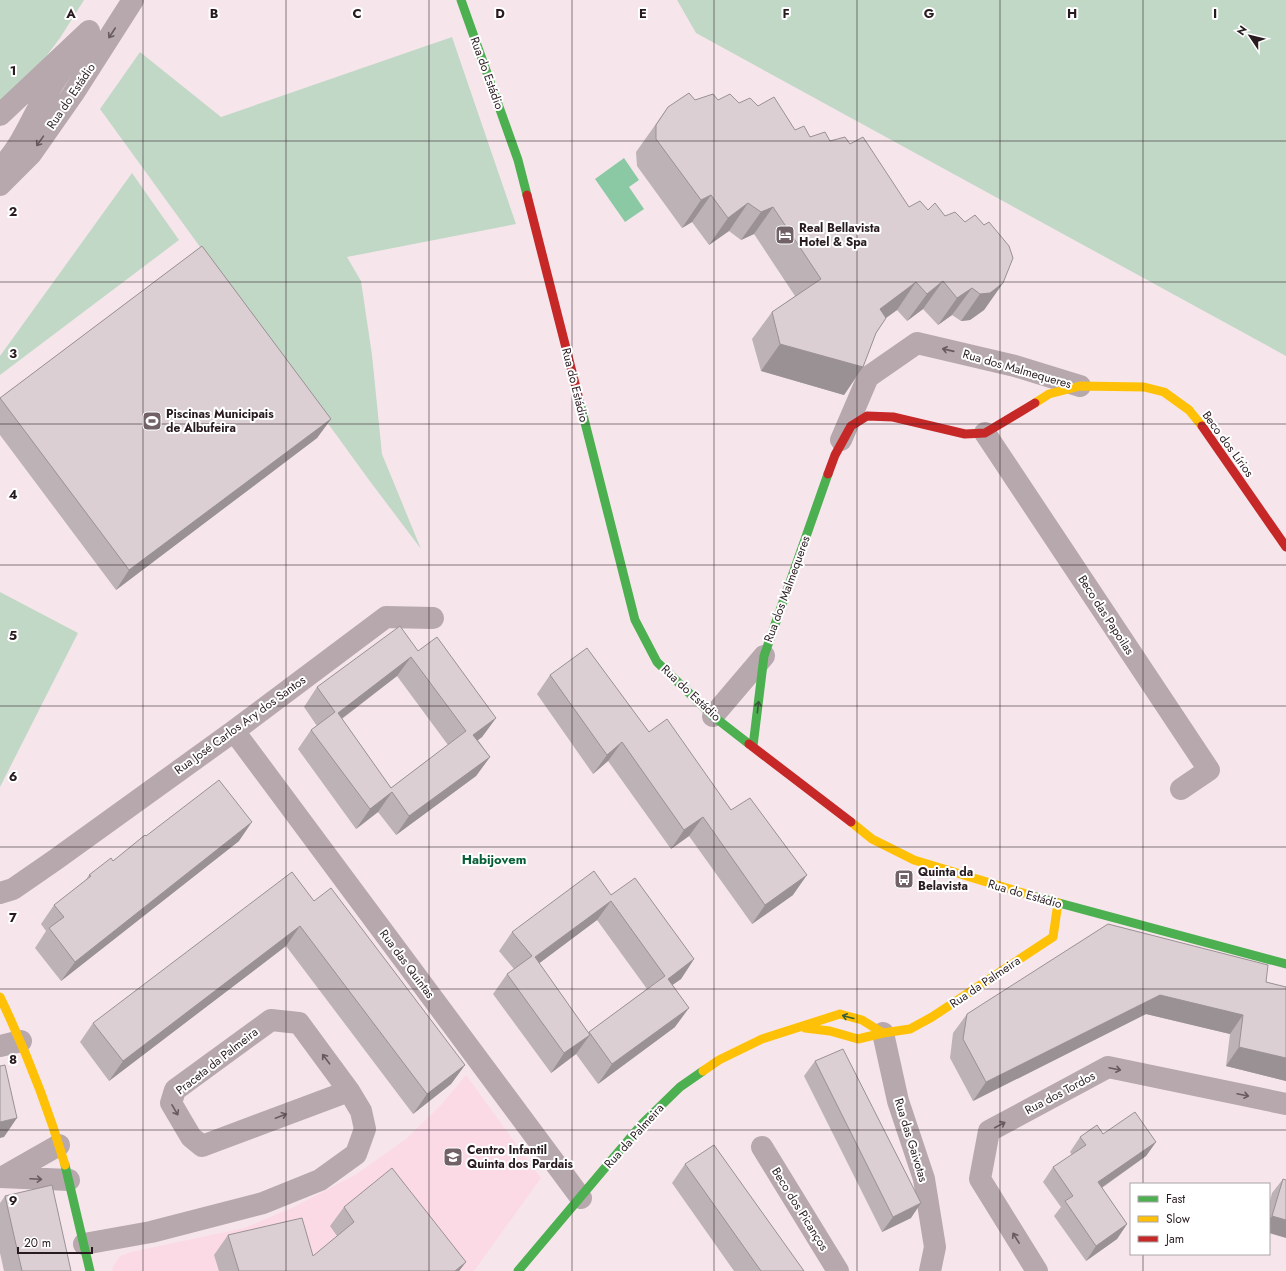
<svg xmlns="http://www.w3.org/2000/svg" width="1286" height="1271" font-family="Jost,sans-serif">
<rect width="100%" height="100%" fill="#f6e6eb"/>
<path fill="#fbdae6" d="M466,1075L541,1178L474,1271H112L113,1266L120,1256L131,1252L244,1228L294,1207L355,1175L406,1139L441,1105Z"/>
<path fill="#c1d8c7" d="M0,0H84L60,38L33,74L0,108Z
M677,0H1286V356L696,33Z
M452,37L516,224L347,257L361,281L372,355L382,454L421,549L369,480L100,109L140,52L221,117Z
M132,173L179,240L0,375V356Z
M0,592L78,633L0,787Z"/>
<path fill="#8bc9a5" d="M624,158L639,180L629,187L644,209L625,222L595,179Z"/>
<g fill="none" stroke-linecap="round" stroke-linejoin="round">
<path stroke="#b6a8ad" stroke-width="22" d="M0,115L89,31C75,52 59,73 46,95C30,120 22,147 0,168
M0,185L31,154L73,94L133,0
M985,433L1209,770L1181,789
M841,440L868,377L917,343L1015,366L1080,386
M713,716L764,656
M234,731L581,1198
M0,893L13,889L55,860L234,731L386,617L433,618
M883,1033L898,1101L924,1179L935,1247L930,1271
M0,1046L21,1041
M762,1147L838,1271
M0,1177L69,1180
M3,1177L59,1145
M84,1244L151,1232L263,1203L320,1180L356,1154L365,1129L361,1111L349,1091L299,1023L271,1020L175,1090L171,1103L191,1137L202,1146L349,1091
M1037,1271L980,1179L989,1131L1108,1067L1286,1104"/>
<path stroke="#4caf50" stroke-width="9" d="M461,0L518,160L527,195
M580,403L635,620L657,662L713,716L749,744
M753,746L764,656L828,474
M1033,896L1286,964
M65,1165L90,1271
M518,1271L642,1124L680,1087L703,1071"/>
<path stroke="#ffc107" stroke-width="9" d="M1035,403L1049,394L1080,386L1144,387L1164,392L1189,410L1202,426
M851,822L872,839L914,860L1033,896
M0,997C26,1051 48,1107 65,1165
M805,1028L830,1031L858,1039L883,1033L910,1029L932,1017L1053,937L1058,903
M703,1071L719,1060L762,1039L840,1014L862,1020L883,1033"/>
<path stroke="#c62828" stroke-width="9" d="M527,195L580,403
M1202,426L1286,547
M828,474L835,455L851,426L867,416L893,417L965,434L985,433L1035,403
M749,744L851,822"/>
</g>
<path fill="#bdb2b5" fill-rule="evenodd" d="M695,100H718L758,106L795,130L810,137L850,144L909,207L928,210L1003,283L984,310L970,320L961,321L952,315L938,325L923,309L907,321L897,310L886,318L876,333L863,367L844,395L761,371L752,339L772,312L795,296L754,234L741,240L729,231L709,245L692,222L682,228L637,166L636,152L668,107Z
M202,246L331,419L317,438L116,590L0,435V398Z
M418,651L496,718L482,737L478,740L490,757L476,776L396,835L378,812L356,829L298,749L311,730L317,726L304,707L317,687ZM397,676L448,745L391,788L342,719Z
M550,675L649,732L731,810L793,895L752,924L689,836L671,849L608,761L593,774L537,694Z
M146,836L239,841L61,981L35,948L46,931L41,924L54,905L85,881L89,875L113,861Z
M611,895L694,959L681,979L672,985L675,1027L598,1084L576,1054L551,1073L493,994L507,974L514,969L499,951L512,932ZM597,920L647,989L588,1033L539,963Z
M314,901L465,1065L451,1084L413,1114L286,946L109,1081L80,1042L93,1023Z
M1266,982L1286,987V1081L1226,1066L1230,1034L1146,1014L973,1101L950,1058L953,1033L967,1014Z
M815,1061L911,1218L882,1232L804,1076Z
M1103,1134L1156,1142L1146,1156L1102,1188L1127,1224L1117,1239L1086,1261L1054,1216L1061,1207L1043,1182L1053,1167L1072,1155L1070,1152L1080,1137Z
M685,1164L804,1271H734L672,1183Z
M1283,1179L1269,1233V1205L1272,1193Z
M5,1196L71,1271H4L0,1253V1203Z
M344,1207L466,1262L459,1271H219L214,1255L228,1235L313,1256L337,1236L330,1226Z"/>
<path fill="#9a9194" d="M711,195L692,222L682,228L701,200Z
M748,203L729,231L709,245L728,218Z
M773,207L754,234L741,240L761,212Z
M943,281L923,309L907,321L927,294Z
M916,282L897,310L861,336L880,309Z
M1003,283L984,310L970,320L961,321L980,294Z
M972,288L952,315L938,325L957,298Z
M780,344L863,367L844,395L761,371Z
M331,419L317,438L116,590L129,570Z
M411,657L397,676L324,732L338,713Z
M496,718L482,737L460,754L473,735Z
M622,742L608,761L593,774L607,755Z
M490,757L476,776L396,835L409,816Z
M392,792L378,812L356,829L370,809Z
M703,817L689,836L671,849L684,830Z
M252,822L239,841L61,981L75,962Z
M807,875L793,895L752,924L765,905Z
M611,901L597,920L521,977L535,957Z
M300,926L286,946L109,1081L123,1061Z
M694,959L681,979L654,998L668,979Z
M1160,995L1243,1015L1230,1034L1146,1014L973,1101L986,1082Z
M689,1008L675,1027L598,1084L612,1064Z
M590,1035L576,1054L551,1073L564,1053Z
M1239,1047L1286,1058V1081L1226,1066Z
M465,1065L451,1084L413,1114L427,1094Z
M17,1118L4,1137L0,1138V1122Z
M1156,1142L1146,1156L1088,1197L1098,1182Z
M921,1203L911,1218L882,1232L893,1217Z
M1272,1216L1286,1220V1238L1269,1233V1220Z
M1127,1224L1117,1239L1086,1261L1096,1246Z
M466,1262L459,1271H455Z"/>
<path fill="#dccfd3" stroke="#9a9194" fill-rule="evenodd" d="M689,93L695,100L713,94L718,100L730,94L739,103L750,98L758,106L774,97L795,130L804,126L810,137L825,132L830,141L845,137L850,144L863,137L909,207L920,201L928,210L935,203L945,216L955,212L965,222L975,215L984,225L989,222L1009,246L1013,258L1003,283L990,293L980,294L972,288L957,298L943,281L927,294L916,282L880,309L886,318L876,333L863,367L780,344L772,312L821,279L773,207L761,212L748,203L728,218L711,195L701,200L656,139V125L668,107Z
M202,246L331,419L129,570L0,398Z
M400,626L418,651L437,637L496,718L473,735L490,757L409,816L392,792L370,809L311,730L335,712L317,687ZM411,657L466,731L391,788L338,713Z
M587,648L649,732L667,719L731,810L750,798L807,875L765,905L703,817L684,830L622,742L607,755L550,675Z
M219,780L252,822L75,962L49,928L64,917L54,905L91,876L89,875L111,858L113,861L145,835L146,836Z
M594,871L611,895L635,878L694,959L668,979L689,1008L612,1064L589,1032L665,976L611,901L535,957L590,1035L564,1053L507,974L532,956L512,932Z
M292,872L314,901L331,888L465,1065L427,1094L300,926L123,1061L93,1023Z
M1108,924L1268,965L1266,982L1286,987V1058L1239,1047L1243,1015L1160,995L986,1082L963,1039L967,1014Z
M843,1049L921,1203L893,1217L815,1061Z
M5,1065L17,1118L0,1122V1066Z
M1135,1112L1156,1142L1098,1182L1127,1224L1096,1246L1065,1201L1073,1196L1053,1167L1086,1145L1080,1137L1097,1125L1103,1134Z
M714,1145L804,1271H761L685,1164Z
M392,1168L466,1262L455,1271H239L228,1235L302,1218L313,1256L354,1222L344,1207Z
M1283,1179L1286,1180V1220L1272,1216Z
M52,1185L71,1271H22L5,1196Z"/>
<defs><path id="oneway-shaft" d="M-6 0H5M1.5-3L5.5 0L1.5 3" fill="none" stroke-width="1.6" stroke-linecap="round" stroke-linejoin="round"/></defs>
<g stroke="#685a5f">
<use href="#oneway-shaft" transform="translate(112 33) rotate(123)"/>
<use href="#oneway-shaft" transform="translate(40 141) rotate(125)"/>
<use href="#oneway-shaft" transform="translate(948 350) rotate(-167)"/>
<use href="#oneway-shaft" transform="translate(326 1059) rotate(-127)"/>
<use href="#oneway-shaft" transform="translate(1115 1069) rotate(12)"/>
<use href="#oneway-shaft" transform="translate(1243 1095) rotate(12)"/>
<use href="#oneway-shaft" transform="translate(175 1110) rotate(60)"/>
<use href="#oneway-shaft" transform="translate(281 1116) rotate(-21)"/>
<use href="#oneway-shaft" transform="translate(1000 1125) rotate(-28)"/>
<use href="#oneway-shaft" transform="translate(36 1179) rotate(3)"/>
<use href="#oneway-shaft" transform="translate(1016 1238) rotate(-122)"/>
</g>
<g stroke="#385e36">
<use href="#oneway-shaft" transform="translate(758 707) rotate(-83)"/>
<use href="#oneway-shaft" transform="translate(848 1017) rotate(-165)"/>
</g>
<path fill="none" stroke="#281b20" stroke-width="1" stroke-opacity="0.55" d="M143,0V1271M286,0V1271M429,0V1271M572,0V1271M714,0V1271M857,0V1271M1000,0V1271M1143,0V1184M0,141H1286M0,282H1286M0,424H1286M0,565H1286M0,706H1286M0,847H1286M0,989H1286M0,1130H1286M1143,1254V1271"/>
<defs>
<symbol id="hotel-square" viewBox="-11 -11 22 22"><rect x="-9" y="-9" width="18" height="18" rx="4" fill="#706267" stroke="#fff"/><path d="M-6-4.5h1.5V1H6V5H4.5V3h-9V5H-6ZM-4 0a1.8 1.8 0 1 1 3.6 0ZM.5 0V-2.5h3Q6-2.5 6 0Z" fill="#fff"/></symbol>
<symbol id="stadium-square" viewBox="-11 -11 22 22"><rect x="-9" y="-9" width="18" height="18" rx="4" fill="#706267" stroke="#fff"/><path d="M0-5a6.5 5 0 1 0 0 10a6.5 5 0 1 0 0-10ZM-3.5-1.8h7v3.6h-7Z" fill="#fff"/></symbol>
<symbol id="bus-square" viewBox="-11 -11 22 22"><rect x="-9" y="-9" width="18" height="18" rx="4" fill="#706267" stroke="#fff"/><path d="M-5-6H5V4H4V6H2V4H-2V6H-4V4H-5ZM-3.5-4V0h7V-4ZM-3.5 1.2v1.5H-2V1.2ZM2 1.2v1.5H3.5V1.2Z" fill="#fff"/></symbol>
<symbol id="school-square" viewBox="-11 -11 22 22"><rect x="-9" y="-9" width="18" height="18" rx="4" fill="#706267" stroke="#fff"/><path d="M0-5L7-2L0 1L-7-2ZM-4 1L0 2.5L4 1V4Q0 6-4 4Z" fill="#fff"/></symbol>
</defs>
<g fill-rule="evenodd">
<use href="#hotel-square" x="774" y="224" width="22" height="22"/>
<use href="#stadium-square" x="141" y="410" width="22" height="22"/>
<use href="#bus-square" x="893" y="868" width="22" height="22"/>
<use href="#school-square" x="442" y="1146" width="22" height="22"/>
</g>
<g text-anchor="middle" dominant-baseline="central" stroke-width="4" stroke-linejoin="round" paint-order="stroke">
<g font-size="12" fill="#281b20" stroke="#fff">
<text transform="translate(487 73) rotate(70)">Rua do Estádio</text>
<text transform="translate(71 96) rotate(-56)">Rua do Estádio</text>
<text transform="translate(1017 369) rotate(16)">Rua dos Malmequeres</text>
<text transform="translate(575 385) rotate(76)">Rua do Estádio</text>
<text transform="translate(1228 444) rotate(54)">Beco dos Lírios</text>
<text transform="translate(787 589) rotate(-70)">Rua dos Malmequeres</text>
<text transform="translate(1106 615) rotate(57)">Beco das Papoilas</text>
<text transform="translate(691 693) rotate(43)">Rua do Estádio</text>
<text transform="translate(240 725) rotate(-36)">Rua José Carlos Ary dos Santos</text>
<text transform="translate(1025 894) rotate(16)">Rua do Estádio</text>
<text transform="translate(407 964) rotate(53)">Rua das Quintas</text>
<text transform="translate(985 982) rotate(-34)">Rua da Palmeira</text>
<text transform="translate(217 1061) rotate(-38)">Praceta da Palmeira</text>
<text transform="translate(1060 1093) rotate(-28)">Rua dos Tordos</text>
<text transform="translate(634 1136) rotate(-48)">Rua da Palmeira</text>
<text transform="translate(911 1140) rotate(73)">Rua das Gaivotas</text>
<text transform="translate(800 1209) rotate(58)">Beco dos Picanços</text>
</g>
<g font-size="12" font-weight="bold" fill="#281b20" stroke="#fff" text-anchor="start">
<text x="799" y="228">Real Bellavista<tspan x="799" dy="14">Hotel &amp; Spa</tspan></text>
<text x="166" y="414">Piscinas Municipais<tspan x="166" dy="14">de Albufeira</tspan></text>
<text x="918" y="872">Quinta da<tspan x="918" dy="14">Belavista</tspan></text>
<text x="467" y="1150">Centro Infantil<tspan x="467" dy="14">Quinta dos Pardais</tspan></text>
</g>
<g font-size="13" font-weight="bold" fill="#086039" stroke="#fff">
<text x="494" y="859">Habijovem</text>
</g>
</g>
<g font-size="13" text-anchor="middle" font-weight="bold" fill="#281b20" stroke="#fff" stroke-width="4" stroke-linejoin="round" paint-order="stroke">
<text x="71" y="18">A</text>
<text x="214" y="18">B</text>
<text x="357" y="18">C</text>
<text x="500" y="18">D</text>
<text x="643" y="18">E</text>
<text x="786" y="18">F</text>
<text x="929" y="18">G</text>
<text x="1072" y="18">H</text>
<text x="1215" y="18">I</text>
<text x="13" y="75">1</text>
<text x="13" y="216">2</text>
<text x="13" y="358">3</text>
<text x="13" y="499">4</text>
<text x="13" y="640">5</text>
<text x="13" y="781">6</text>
<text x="13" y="922">7</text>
<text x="13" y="1064">8</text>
<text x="13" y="1205">9</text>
</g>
<rect x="1130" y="1183" width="140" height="72" fill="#ffffff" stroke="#a9a4a6"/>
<rect x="1138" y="1196" width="20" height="6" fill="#4caf50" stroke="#a9a4a6"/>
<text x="1166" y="1203" font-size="12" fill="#281b20">Fast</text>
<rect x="1138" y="1216" width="20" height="6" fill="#ffc107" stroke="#a9a4a6"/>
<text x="1166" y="1223" font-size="12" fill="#281b20">Slow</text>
<rect x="1138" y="1236" width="20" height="6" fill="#c62828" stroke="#a9a4a6"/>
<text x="1166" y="1243" font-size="12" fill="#281b20">Jam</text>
<g transform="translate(1250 36) rotate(305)" stroke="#ffffff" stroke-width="3" paint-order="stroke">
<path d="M0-3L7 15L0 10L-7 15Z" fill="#281b20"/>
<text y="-6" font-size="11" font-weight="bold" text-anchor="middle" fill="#281b20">N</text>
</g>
<path d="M18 1247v6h74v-6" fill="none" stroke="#281b20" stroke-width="2"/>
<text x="24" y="1247" font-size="12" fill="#281b20" stroke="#ffffff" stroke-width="3" paint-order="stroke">20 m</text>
</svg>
